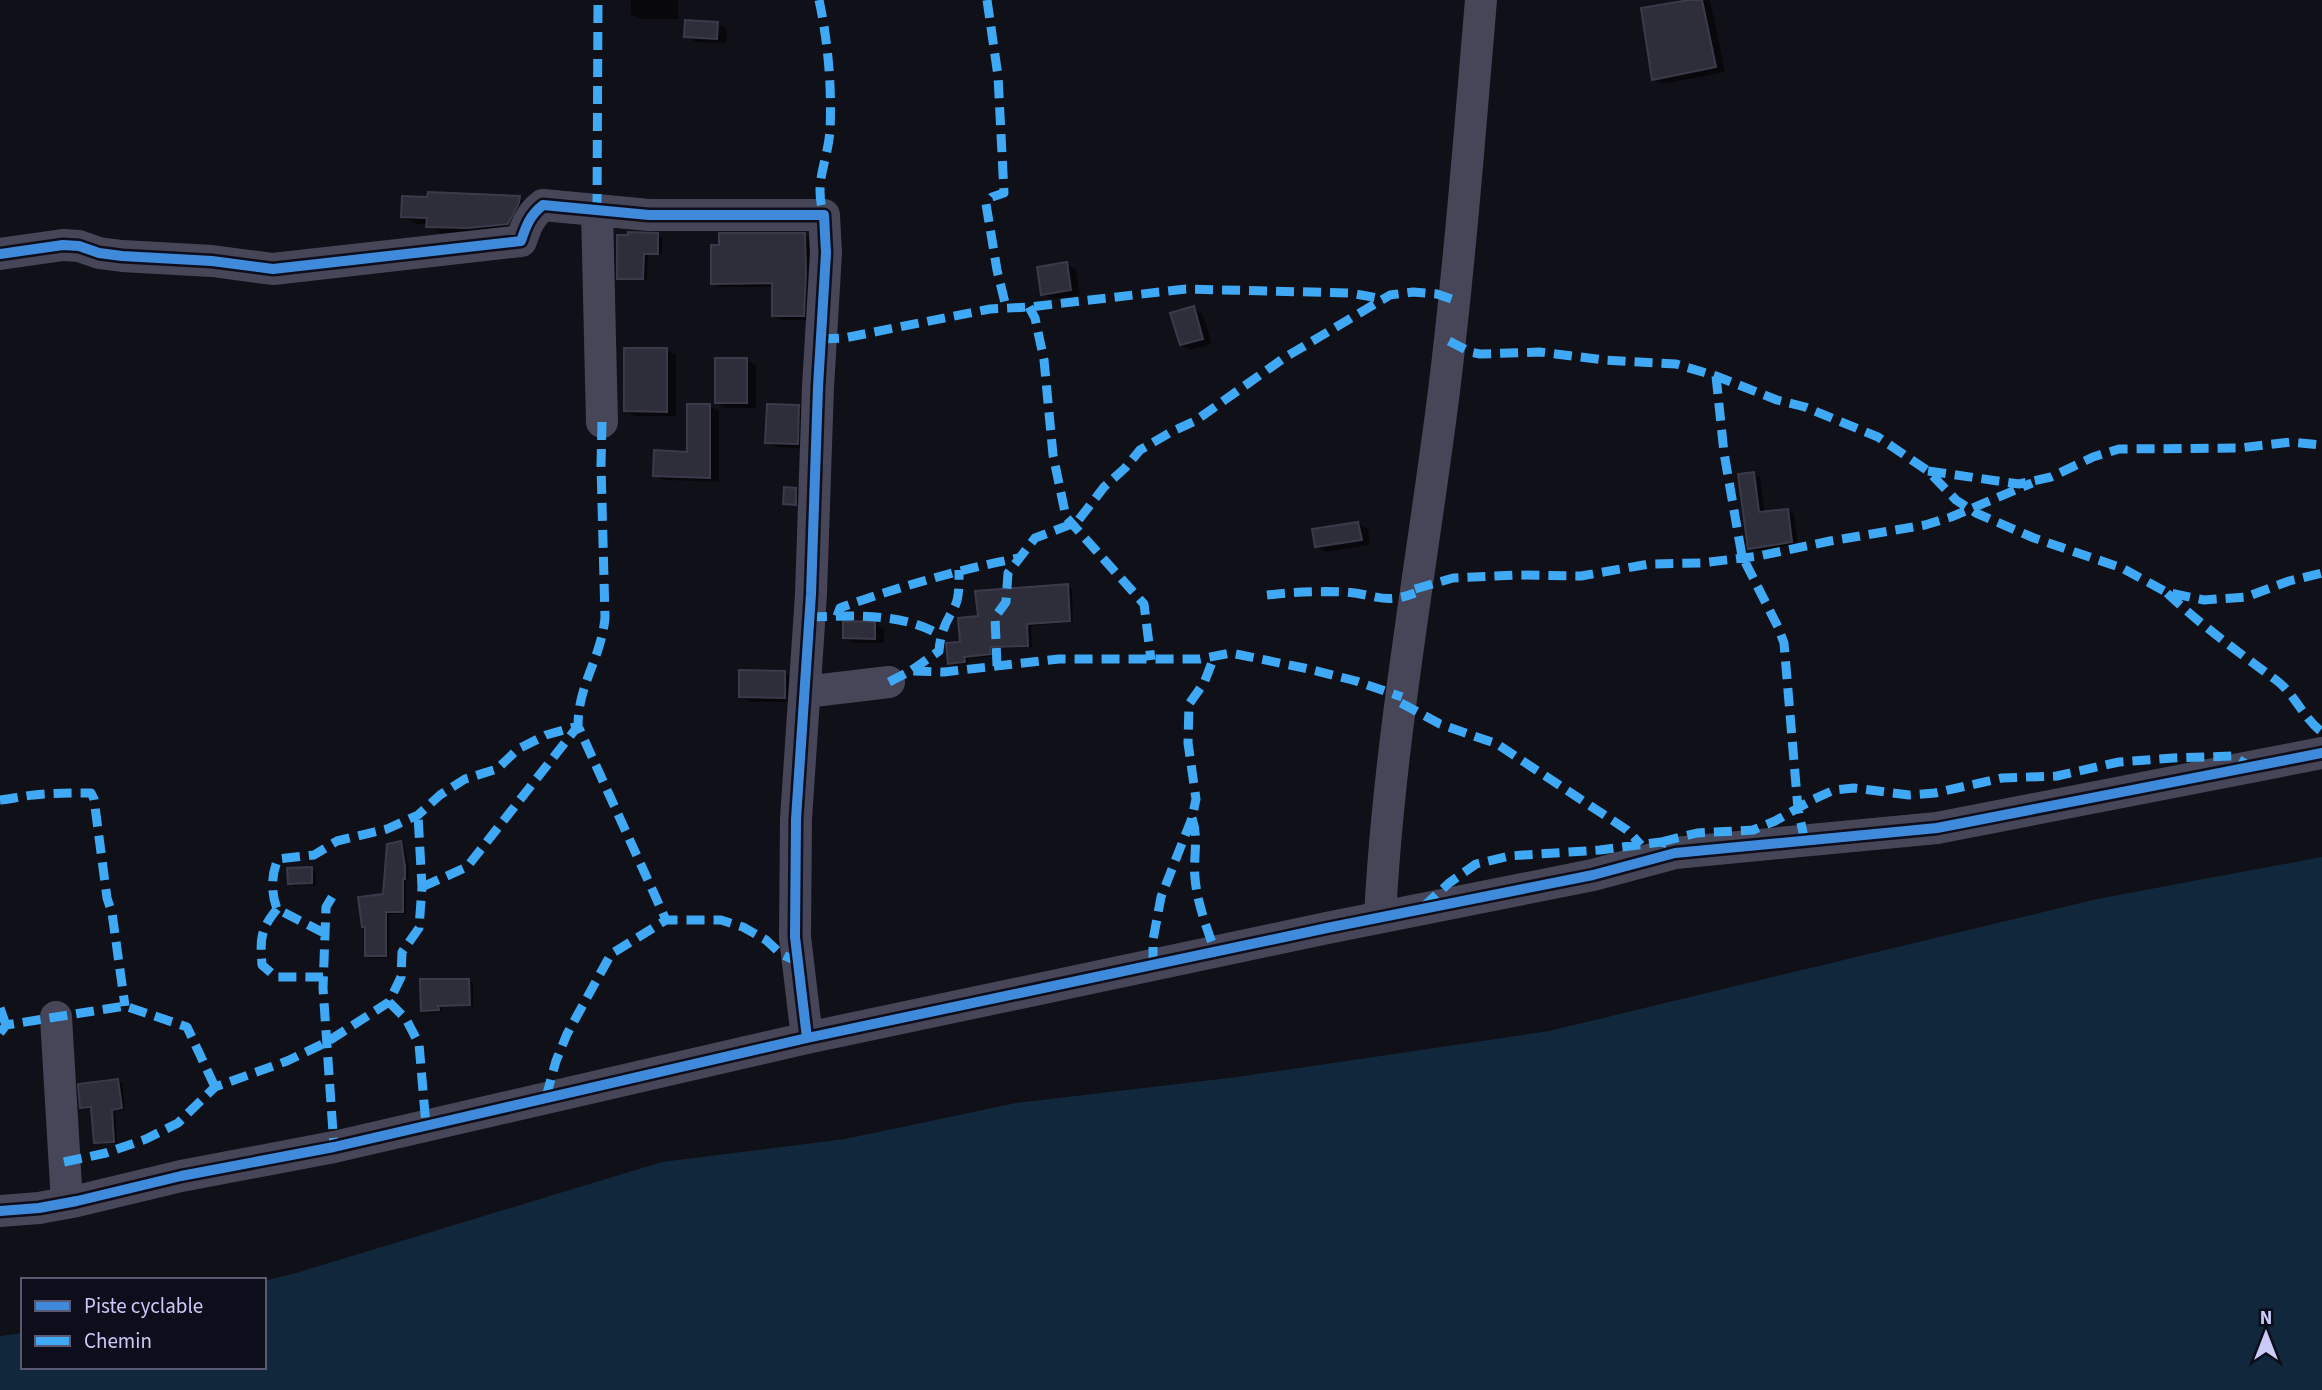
<svg xmlns="http://www.w3.org/2000/svg" width="2322" height="1390" font-family="'Source Sans 3',sans-serif">
<rect width="100%" height="100%" fill="#101018"/>
<path fill="#11273b" d="M2322,857V1390H0V1336L23,1333V1367H264V1281L296,1273L662,1162L845,1139L1016,1103L1237,1077L1549,1031L2097,899Z"/>
<path fill="#0007" d="M631,0H678V19H640L631,14Z
M1686,0H1710L1725,72L1663,84L1654,79Z
M718,23L727,29L726,43L696,42L686,36Z
M519,198L533,205L521,231L483,235L441,233L428,224H416L403,216Z
M658,235L662,238V255H648L647,280H623L619,278Z
M804,235L812,240L811,320H781L773,315V287H720L712,283Z
M1066,264L1076,270L1080,295L1052,299L1043,294Z
M1194,308L1203,314L1212,344L1190,350L1181,344Z
M667,350L676,355V416H635L626,410Z
M747,360L756,365V408H726L717,402Z
M710,406L719,411V482L664,480L655,475L688,453Z
M798,407L808,412L807,449L776,447L767,442Z
M1753,474L1760,477L1765,514L1787,510L1794,514L1798,545L1756,551L1750,548Z
M796,490L800,492L799,506L785,503Z
M1358,523L1368,529L1370,545L1326,552L1317,546Z
M1068,586L1072,589L1073,622L1031,626L1032,647L993,649L994,656L968,659V664L954,665L949,663L980,618Z
M845,623H875L884,629V643H854L844,637Z
M785,673L794,678V702H750L741,696Z
M400,843L404,845L409,869L408,881L406,880V914H389V958H371L367,955V929L363,926L385,896Z
M311,869L315,871L316,885L294,886L290,883Z
M469,981L473,983V1006L442,1007V1012L427,1013L423,1010Z
M118,1080L122,1083L125,1110L115,1111L117,1144H100L95,1142L93,1109L86,1110L81,1107Z"/>
<path fill="#2e2d3a" stroke="#3b3a4b" stroke-width="2" d="M1689,0H1702L1716,67L1652,80L1641,8Z
M685,20L718,22L717,39L684,37Z
M428,192L520,196L519,203L508,224L468,228L426,227L427,218L401,217L402,196L427,197Z
M628,232L658,233V254H644L643,279H617V235H628Z
M719,233H805L806,274L804,316H772V283L711,284V245H719Z
M1067,262L1071,290L1041,295L1037,267Z
M1194,306L1203,339L1180,345L1170,313Z
M624,348H667V412L624,411Z
M715,358H747V403H715Z
M687,404H710V478L653,476L654,450L687,452Z
M767,404L799,405L798,444L765,443Z
M1754,472L1759,512L1788,509L1792,542L1748,549L1738,474Z
M784,487L796,488V505L783,504Z
M1358,522L1362,540L1315,547L1312,529Z
M1068,584L1070,621L1027,624L1028,646L990,647L991,654L964,657L965,662L948,664L946,643L960,642L958,618L978,616L975,591Z
M843,621L875,622V639L843,638Z
M739,670L785,671V698L739,697Z
M401,841L405,866V879H403V912H386V956H365V927H362L358,897L383,894L387,844Z
M312,867V883L288,884L287,868Z
M420,979H469L470,1005L438,1006L439,1010L421,1011Z
M118,1079L122,1108L112,1110L114,1142L94,1143L91,1107L80,1108L78,1084Z"/>
<g fill="none" stroke-linecap="round" stroke-linejoin="round">
<path stroke="#464658" stroke-width="32" d="M597,212L602,422
M0,254L63,245L79,246L99,253L122,256L212,261L273,269L521,241C526,226 530,215 543,205L649,215H824L826,253L818,387L811,594L796,819L795,937L807,1038
M805,692L889,682
M1380,917C1389,740 1422,566 1444,391C1460,261 1470,130 1481,0
M56,1017L67,1203
M0,1211L39,1208L77,1201L181,1176L334,1147L807,1038L1327,928L1593,875L1675,853L1937,828L2322,753"/>
<path stroke="#3fa9f5" stroke-width="9" stroke-dasharray="18 9" stroke-linecap="butt" d="M819,0C828,41 832,88 830,130C828,162 813,182 824,215
M987,0L998,76L1004,193L992,197L986,204L997,270L1006,307
M597,212L598,0
M1029,307L1035,318L1044,360L1053,455L1066,517L1144,604L1151,660
M821,339L844,338L990,309L1029,307L1186,289L1350,293L1384,299
M1449,341L1470,352L1480,354L1540,352L1605,360L1676,364L1716,376L1777,400L1805,407L1878,437L1928,471L1956,500L1976,513L2034,538L2122,568L2166,592L2204,600L2246,597L2289,581L2322,573
M1716,376L1724,453L1742,556L1778,627L1784,643L1798,809L1805,842
M602,422L601,465L605,618C601,659 578,684 578,726L666,920
M1928,471L2019,484L2051,477L2093,457L2119,449L2239,448L2291,442L2322,445
M1415,589L1453,578L1518,575L1581,576L1649,564L1701,563L1759,556L1830,541L1925,525L1951,517L2032,483
M2167,593C2201,625 2238,652 2276,680C2295,694 2303,718 2322,732
M1267,595C1293,592 1319,591 1345,592C1375,594 1384,605 1415,593
M837,616L840,608L845,606C903,586 960,569 1019,558
M809,617C853,616 901,612 940,635
M997,666L995,617L1006,602L1008,573L1035,538L1077,522L1104,487L1125,468L1140,450L1171,432L1195,421L1284,358L1390,295L1413,292L1437,294L1454,300
M912,670L939,651C940,635 945,623 953,610C960,599 959,582 959,570
M889,682L910,671L944,672L1059,659H1200L1231,653L1309,669L1356,681L1402,697
M1401,703L1440,724L1497,744L1627,830L1641,845
M0,800C12,799 22,796 34,795C53,793 72,793 91,793L94,799L107,898L112,913L125,1006
M1192,818C1199,838 1193,857 1195,878C1197,903 1207,928 1215,952
M1661,842L1697,833L1753,830L1775,821L1814,799L1834,790L1854,788L1909,795L1935,793L2002,778L2057,776L2119,762L2173,758L2233,756L2249,766
M422,887L467,867L578,726
M332,897L326,907L323,988L334,1147
M1423,907L1449,883L1476,864L1509,856L1600,850L1661,842L1668,844
M277,909C260,930 260,939 262,965L276,977H323
M324,933L277,909C271,893 271,875 278,859L314,855L337,841L387,829L418,815L440,795L465,779L497,769L518,749L546,735L578,726
M1153,965V940L1161,897L1192,818L1196,799L1188,743L1189,704L1204,683L1214,657
M389,1002L406,1019L419,1044L426,1126
M0,1008L6,1025
M0,1033L6,1025L125,1006L187,1027L215,1087
M546,1097L556,1061L567,1034L611,954L666,920H721L743,927L766,940L781,954L798,962
M64,1162L106,1153L146,1139L178,1123L215,1087L287,1061L327,1042L389,1002L401,977L402,952L419,928L422,887L418,815"/>
<defs>
<path id="cycleway" d="M0,254L63,245L79,246L99,253L122,256L212,261L273,269L521,241C526,226 530,215 543,205L649,215H824L826,253L818,387L811,594L796,819L795,937L807,1038
M0,1211L39,1208L77,1201L181,1176L334,1147L807,1038L1327,928L1593,875L1675,853L1937,828L2322,753"/>
</defs>
<use href="#cycleway" stroke="#0d0d1b" stroke-width="15"/>
<use href="#cycleway" stroke="#408adc" stroke-width="10"/>
</g>
<rect x="21" y="1278" width="245" height="91" fill="#0d0d1b" stroke="#595974" stroke-width="2"/>
<rect x="35" y="1301" width="35" height="10" fill="#408adc" stroke="#595974" stroke-width="2"/>
<text x="84" y="1313" font-size="21" fill="#cbcbfa">Piste cyclable</text>
<rect x="35" y="1336" width="35" height="10" fill="#3fa9f5" stroke="#595974" stroke-width="2"/>
<text x="84" y="1348" font-size="21" fill="#cbcbfa">Chemin</text>
<g transform="translate(2266 1334)" stroke="#0d0d1b" stroke-width="5" paint-order="stroke">
<path d="M0-5L12 26L0 18L-12 26Z" fill="#cbcbfa"/>
<text y="-10" font-size="19" font-weight="bold" text-anchor="middle" fill="#cbcbfa">N</text>
</g>
</svg>
